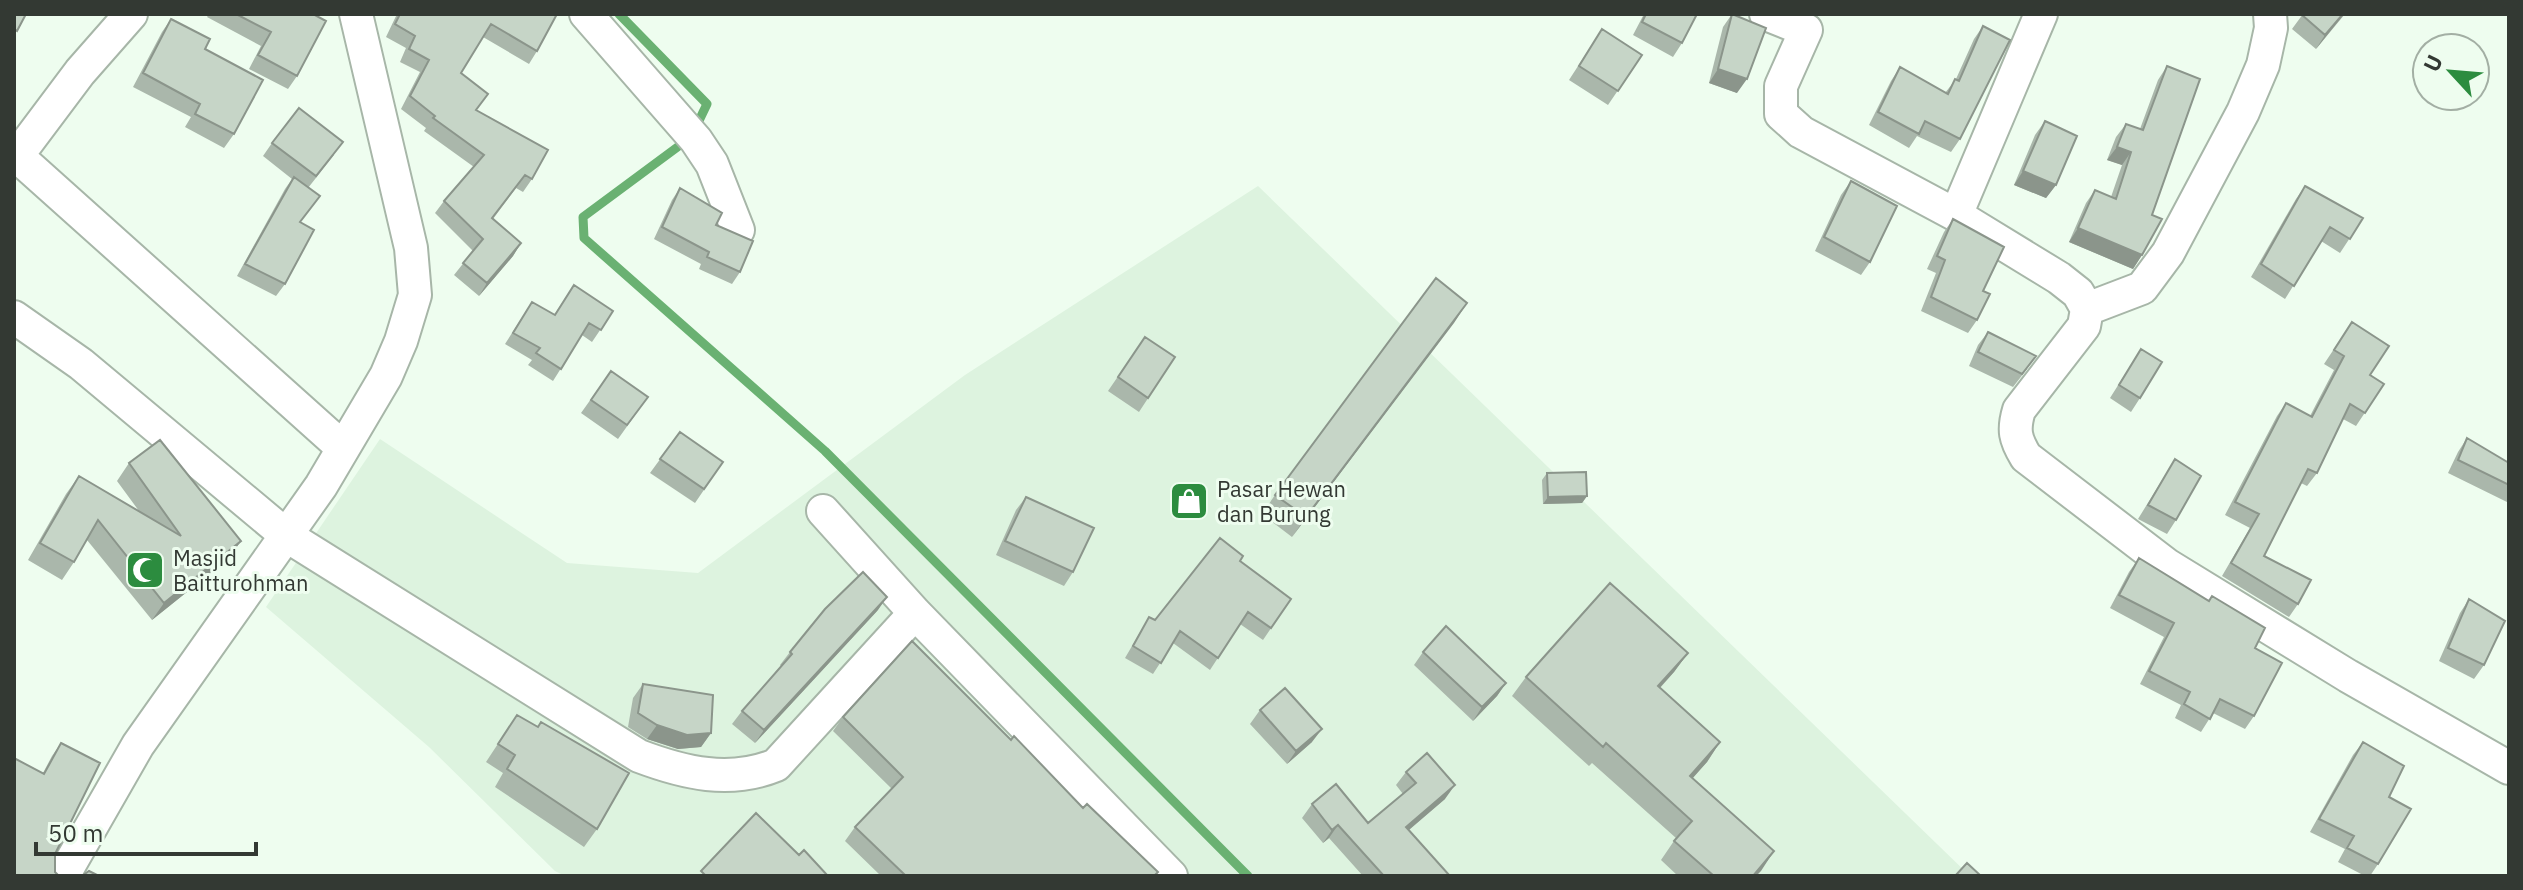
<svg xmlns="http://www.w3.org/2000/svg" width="2523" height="890" font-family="'IBM Plex Sans',sans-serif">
<rect width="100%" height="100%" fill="#eefdef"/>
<path fill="#ddf3df" d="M1258,186L1970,876H565L555,871L429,747L266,607L380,439L567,563L698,573L965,375Z"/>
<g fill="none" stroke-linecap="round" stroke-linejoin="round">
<path stroke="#6ab172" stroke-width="9" d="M619,14L707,104L695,129
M687,140L583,217L584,238L825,451L1248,876"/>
<defs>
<path id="minor" d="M586,14L696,140L712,164L738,230
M1766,14L1806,30L1781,86V114L1801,132L1956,215L2059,278L2078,293L2087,309L2084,326L2019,410C2013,430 2015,439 2026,457L2167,565L2348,676L2509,768
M17,156L343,448
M14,160L80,72L131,14
M1956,215L2041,14
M2087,309L2142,288L2168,253L2243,112L2263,65L2271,28L2270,14
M14,317L81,364L287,536L639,756C684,773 730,784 776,765L915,613
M823,511L915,613L1171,876
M63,876L138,745L321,486L386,376L401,341L415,295L411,248L356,14"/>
</defs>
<use href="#minor" stroke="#a7b6a8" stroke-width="36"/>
<use href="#minor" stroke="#fff" stroke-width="32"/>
</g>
<path fill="#aab7ab" d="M209,14H313L297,76L288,89L249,69L261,46L207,17Z
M397,14H557L537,51L529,64L483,37L461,73L476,111L532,179L523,192L516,188L493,219L521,243L513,256L479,296L454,275L473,251L435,213L444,201L474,167L424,131L426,128L401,109L420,72L400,62L406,48L386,37Z
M1644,14H1697L1682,43L1673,57L1633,35Z
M1732,14L1737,93L1709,83L1723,27Z
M2303,14H2345L2316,49L2292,29Z
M171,19L205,49L234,134L224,148L185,127L191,117L133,87L162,32Z
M1983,26L1960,139L1951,152L1917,136L1909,148L1869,125L1891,81L1900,67L1945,93L1956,79L1974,39Z
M1602,29L1642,55L1608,105L1569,80Z
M2167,66L2152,215L2142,255L2133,269L2069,242L2086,203L2095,190L2111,197L2122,165L2107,160L2116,137L2126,124L2140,129L2158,80Z
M2045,121L2056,185L2046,198L2014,185L2035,135Z
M272,143L334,155L308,188L285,284L276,296L237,276L285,189L292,179L263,156Z
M1851,181L1870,262L1861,275L1815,251L1841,195Z
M2305,186L2363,218L2340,253L2321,241L2285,299L2251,277L2296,199Z
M680,188L716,225L740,272L732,284L699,269L701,264L654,239L672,200Z
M1953,219L1983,291L1977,320L1968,333L1921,311L1936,273L1927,269L1944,232Z
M574,285L613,311L592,342L582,335L553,381L528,365L532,360L505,344L532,302L554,315Z
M1467,303L1292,537L1262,514L1275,495Z
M2352,322L2370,375L2384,384L2356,426L2343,419L2317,473L2307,486L2301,483L2264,556L2298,604L2289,617L2222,576L2250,528L2225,515L2277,416L2286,403L2310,416L2334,370L2324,364Z
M1988,332L2027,369L2013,387L1969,366L1978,345Z
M1145,337L1175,357L1139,412L1108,391Z
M2141,349L2140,398L2131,412L2110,398Z
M611,371L648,397L618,439L581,413Z
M680,432L723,462L695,503L650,473Z
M2467,438L2509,463V503L2448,473L2458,452Z
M2175,459L2176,520L2167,534L2138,519Z
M129,463L241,541L228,559L152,620L87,540L74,562L62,580L28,560L66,494L79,476L139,511L117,481Z
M1547,473L1587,496L1582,503L1543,504L1542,480Z
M1026,497L1073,572L1064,586L996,555L1016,510Z
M2139,558L2255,648L2254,716L2245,729L2213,713L2201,732L2175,718L2181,705L2140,684L2164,637L2110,608L2129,572Z
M1240,561L1291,599L1263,640L1240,624L1210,670L1173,643L1153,674L1125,658L1149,617L1155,620Z
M2469,599L2484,665L2474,679L2439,661L2460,613Z
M878,610L755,743L732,724L742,711L781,666L780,665L790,652Z
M1423,652L1506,683L1497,696L1473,721L1414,665Z
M1688,653L1674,672L1660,688L1720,742L1707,762L1692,778L1774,851L1756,876H1678L1661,860L1676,838L1592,763L1589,766L1512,696L1526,677Z
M643,684L711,733L701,747L678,749L647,739L628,727L633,698Z
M1260,710L1312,742L1287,764L1250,724Z
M517,715L597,829L584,847L495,787L503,773L486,762Z
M843,717L1011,740L1155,876H881L845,841L855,827L892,789L833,731Z
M2363,742L2389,797L2378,864L2370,876H2365L2338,862L2345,849L2310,832L2353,755Z
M61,743L55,872L14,876L43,773L52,756Z
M1406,772L1445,799L1409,830L1450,876H1363L1329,838L1323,843L1302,818L1312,804L1368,823L1403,794L1396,785Z"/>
<path fill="#8b958b" d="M2343,14H2344L2316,49L2325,35Z
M1718,69L1747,79L1737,93L1709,83Z
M2117,147L2131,152L2122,165L2107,160Z
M2023,171L2056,185L2046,198L2014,185Z
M2078,228L2142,255L2133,269L2069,242Z
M521,243L513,256L479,296L487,283Z
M1467,303L1454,323L1292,537L1306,517Z
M1587,496L1582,503L1543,504L1548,497Z
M241,541L228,559L152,620L164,603Z
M887,597L878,610L755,743L764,730Z
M1688,653L1674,672L1644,705L1658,686Z
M1506,683L1497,696L1473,721L1482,707Z
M657,725L711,733L701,747L678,749L647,739Z
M1322,729L1312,742L1287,764L1296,751Z
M1720,742L1707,762L1677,796L1690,776Z
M1455,785L1445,799L1397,840L1406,827Z
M1338,825L1329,838L1323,843L1332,830Z
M1774,851L1761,871L1756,876H1753Z"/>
<path fill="#c6d5c7" stroke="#8b958b" stroke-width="2" d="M14,14H26L17,31L14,29Z
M236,14H313L326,21L297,76L258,55L271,32Z
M400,14H557L537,51L491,24L461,73L488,94L476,110L548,150L532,179L525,175L492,218L521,243L487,283L463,263L483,239L444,201L484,155L433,118L435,116L410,96L429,60L409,49L415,36L395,24Z
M1646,14H1697L1682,43L1642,22Z
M1732,14L1766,28L1747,79L1718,69Z
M2303,14H2343L2325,35L2302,15Z
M171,19L210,39L205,49L263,80L234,134L195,114L200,104L143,73Z
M1983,26L2010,40L1960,139L1925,121L1919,134L1878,112L1900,67L1948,94L1955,79L1959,81Z
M1602,29L1642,55L1618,91L1579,66Z
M2167,66L2200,79L2152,215L2162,219L2142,255L2078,228L2095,190L2116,199L2131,152L2117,147L2126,124L2143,130Z
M299,108L343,142L316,176L272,143Z
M2045,121L2077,136L2056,185L2023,171Z
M294,177L320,196L300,222L314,230L285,284L245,264Z
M1851,181L1897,206L1870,262L1824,237Z
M2305,186L2363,218L2350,239L2330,227L2294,286L2261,264Z
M680,188L722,213L716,225L753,241L740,272L707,257L709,252L662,227Z
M1953,219L2004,247L1983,291L1990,294L1977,320L1931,297L1945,260L1937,256Z
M1436,278L1467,303L1306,517L1275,495Z
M574,285L613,311L601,330L589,323L561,369L536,353L540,348L513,333L532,302L555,315Z
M2352,322L2389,346L2370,375L2384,384L2365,413L2350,404L2317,473L2308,469L2264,556L2311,580L2298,604L2231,563L2259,514L2235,502L2286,403L2312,417L2344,356L2334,350Z
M1988,332L2036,356L2022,374L1978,352Z
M1145,337L1175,357L1148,398L1118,377Z
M2141,349L2162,362L2140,398L2119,385Z
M611,371L648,397L627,425L591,400Z
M680,432L723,462L704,489L660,459Z
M2467,438L2509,463V485L2458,460Z
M160,440L241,541L164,603L98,520L74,562L40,543L79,476L181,536L129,463Z
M2175,459L2201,476L2176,520L2148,505Z
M1586,472L1587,496L1548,497L1547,473Z
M1026,497L1094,528L1073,572L1005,541Z
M1220,538L1243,556L1240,561L1291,599L1271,628L1248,612L1218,658L1180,631L1161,663L1133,646L1149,617L1155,620Z
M2139,558L2209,601L2212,596L2265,628L2255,648L2282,663L2254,716L2220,699L2210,719L2184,704L2190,692L2149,671L2174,623L2119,595Z
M863,572L887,597L764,730L742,711L792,654L790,652L825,609Z
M1610,583L1688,653L1658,686L1720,742L1690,776L1774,851L1753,876H1714L1674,841L1692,821L1606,743L1603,747L1526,677Z
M2469,599L2505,621L2484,665L2448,648Z
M1446,626L1506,683L1482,707L1423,652Z
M912,641L1011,740L1014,736L1083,808L1087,804L1158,872L1154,876H906L855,827L903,777L843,717Z
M643,684L713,695L711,733L687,735L657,725L638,713Z
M1285,688L1322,729L1296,751L1260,710Z
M517,715L538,727L541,722L629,773L597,829L507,769L515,755L498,744Z
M2363,742L2404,766L2389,797L2411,809L2378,864L2347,848L2354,836L2319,819Z
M61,743L100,763L55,854V872L59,876H14V758L44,774Z
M1427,753L1455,785L1406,827L1450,876H1384L1338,825L1332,830L1312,804L1336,784L1368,823L1416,783L1406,772Z
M756,813L799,855L804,850L828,876H706L701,871Z
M1967,863L1981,876H1955Z
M89,871L99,876H82Z"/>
<defs>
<symbol id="shop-square" viewBox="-11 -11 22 22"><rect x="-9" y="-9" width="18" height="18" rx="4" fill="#2c8c3f" stroke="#eefdef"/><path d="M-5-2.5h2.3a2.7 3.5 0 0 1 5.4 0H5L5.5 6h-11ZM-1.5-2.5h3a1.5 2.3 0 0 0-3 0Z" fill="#fff"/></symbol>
<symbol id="mosque-square" viewBox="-11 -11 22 22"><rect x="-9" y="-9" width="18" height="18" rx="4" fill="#2c8c3f" stroke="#eefdef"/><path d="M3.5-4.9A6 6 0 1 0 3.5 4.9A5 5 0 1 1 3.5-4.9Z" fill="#fff"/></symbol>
</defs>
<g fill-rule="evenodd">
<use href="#shop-square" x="1167" y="479" width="44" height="44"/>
<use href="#mosque-square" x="123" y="548" width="44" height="44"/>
</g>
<g text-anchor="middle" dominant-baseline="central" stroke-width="6" stroke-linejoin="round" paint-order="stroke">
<g font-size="22" fill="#333933" stroke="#eefdef" text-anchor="start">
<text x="1217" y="488">Pasar Hewan<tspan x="1217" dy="25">dan Burung</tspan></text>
<text x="173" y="557">Masjid<tspan x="173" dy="25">Baitturohman</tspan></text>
</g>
</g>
<rect width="2523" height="890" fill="none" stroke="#333933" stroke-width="32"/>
<g transform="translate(2451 72) rotate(296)"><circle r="38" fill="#eefdef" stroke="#a3afa4" stroke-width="2"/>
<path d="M0-6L14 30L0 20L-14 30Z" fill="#2c8c3f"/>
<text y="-12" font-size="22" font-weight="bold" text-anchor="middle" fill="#333933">U</text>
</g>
<path d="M36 842v12h220v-12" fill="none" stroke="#333933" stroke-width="4"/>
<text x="48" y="842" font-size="24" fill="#333933" stroke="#eefdef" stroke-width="6" paint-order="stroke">50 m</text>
</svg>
